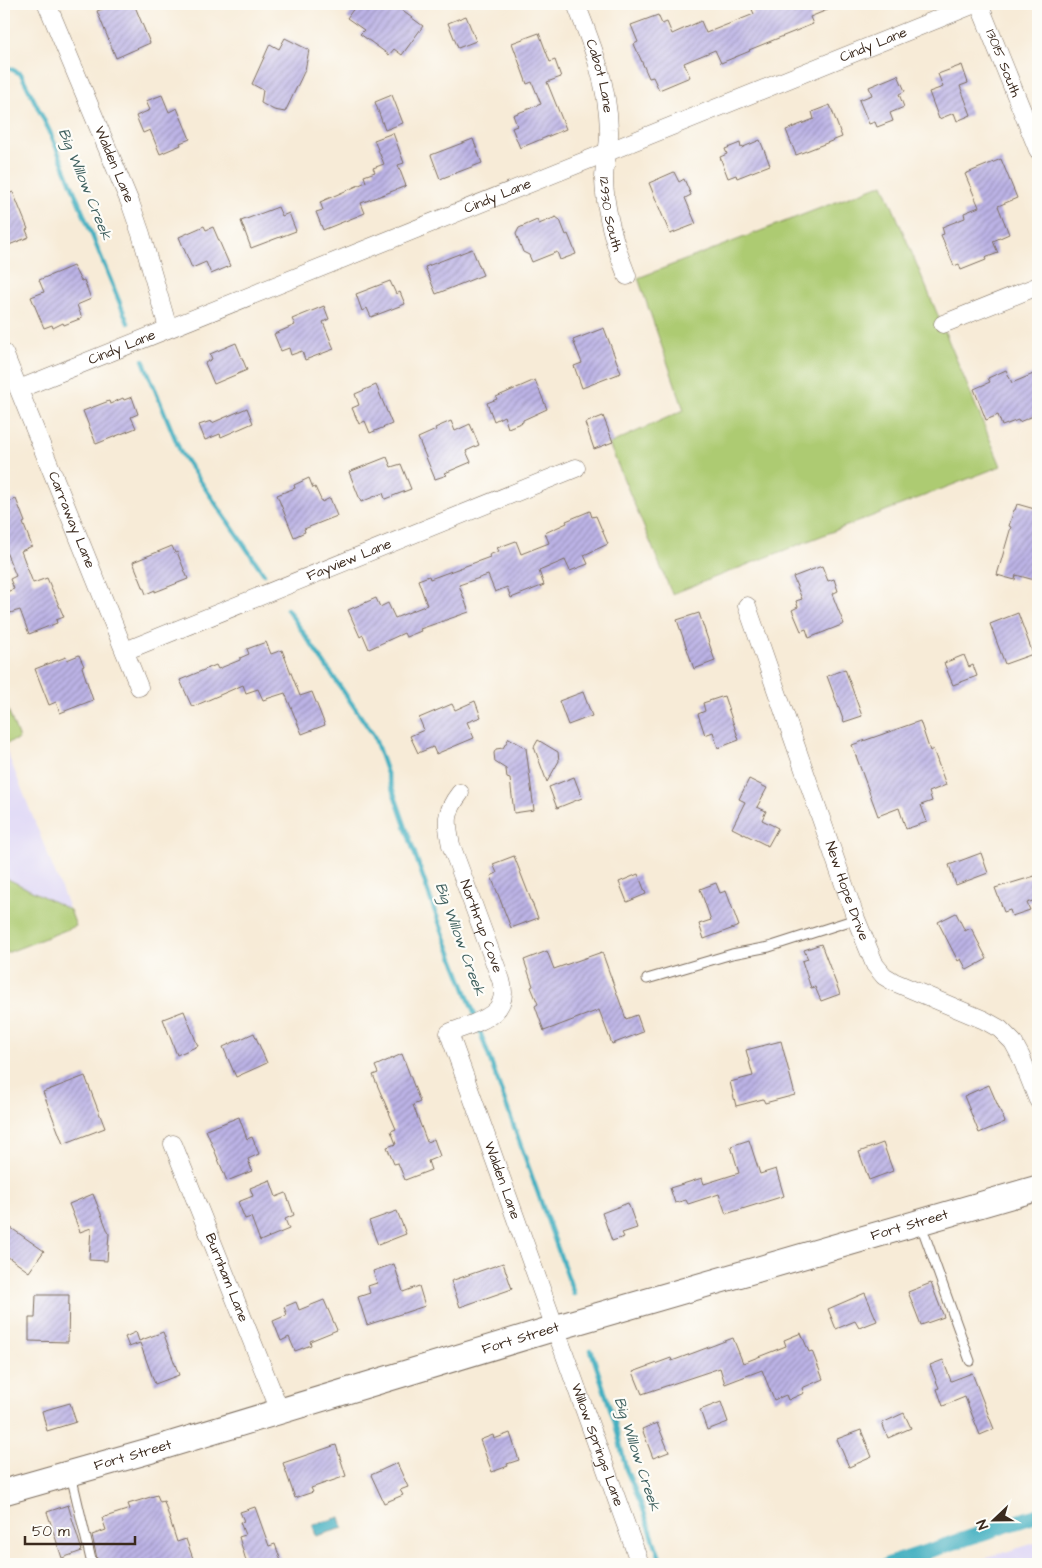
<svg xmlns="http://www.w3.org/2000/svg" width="1042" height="1568" font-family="'Architects Daughter',sans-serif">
<defs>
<pattern id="building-hatch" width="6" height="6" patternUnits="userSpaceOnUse" patternTransform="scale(1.25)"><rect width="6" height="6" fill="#bcb3e6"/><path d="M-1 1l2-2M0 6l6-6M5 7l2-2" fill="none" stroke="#9a92ba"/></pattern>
</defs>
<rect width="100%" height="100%" fill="#fdfcf7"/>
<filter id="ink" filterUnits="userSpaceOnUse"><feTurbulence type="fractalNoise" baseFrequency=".02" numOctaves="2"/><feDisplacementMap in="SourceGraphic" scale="10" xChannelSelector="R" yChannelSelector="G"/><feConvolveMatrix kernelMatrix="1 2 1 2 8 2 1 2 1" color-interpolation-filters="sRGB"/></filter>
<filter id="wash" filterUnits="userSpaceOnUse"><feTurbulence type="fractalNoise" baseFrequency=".0096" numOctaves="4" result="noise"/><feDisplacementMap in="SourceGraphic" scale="20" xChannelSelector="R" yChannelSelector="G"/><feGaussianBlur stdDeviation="1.12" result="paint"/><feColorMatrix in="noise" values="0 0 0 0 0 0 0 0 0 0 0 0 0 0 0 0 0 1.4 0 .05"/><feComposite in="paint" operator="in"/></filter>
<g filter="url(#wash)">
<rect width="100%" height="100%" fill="#f7ebd7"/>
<path fill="#ddd5f6" d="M4,699L19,739L4,744L76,926L4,954Z
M1038,1542V1564H967Z"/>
<path fill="#adcb72" stroke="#747a48" d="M883,184L1001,466L672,594L609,444L684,410L638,278Z
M4,699L19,739L4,744Z
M4,877L70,910L76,926L4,954Z"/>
<path fill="#44b0c1" stroke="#406d70" d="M340,1517L343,1528L316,1536L313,1525Z"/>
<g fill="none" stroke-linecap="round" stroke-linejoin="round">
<path stroke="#44b0c1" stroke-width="4.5" d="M4,70L9,68L21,74L50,132L128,323
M143,360L181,453L264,574
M287,609L374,736L434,909L476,1018
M478,1026L574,1294
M591,1350L615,1423L626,1469L642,1506L662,1564"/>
<path stroke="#44b0c1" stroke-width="15" d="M889,1564L1038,1515"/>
</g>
<g id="blocks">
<path fill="url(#building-hatch)" d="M115,4H134L150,43L116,58L97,11Z
M357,4H368L375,9L379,4H393L423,26L402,55L394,49L389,55L360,34L364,30L347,18Z
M758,4H791L793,10L808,4H842L810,17L813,24L749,50L750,51L721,63L715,50L684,63L690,77L659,90L653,77L649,78L634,44L638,42L631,25L658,15L662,24L667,22L672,34L701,21L706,33L754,14L751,7Z
M466,16L476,41L458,48L448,23Z
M539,33L550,62L555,60L561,77L547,82L566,129L520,148L512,128L517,126L513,115L541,104L532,82L527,84L512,43Z
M285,38L309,50L305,70L285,112L274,110L261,103L263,90L252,84L270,44L279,49Z
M962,65L968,83L960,86L971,115L957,121L954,113L939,119L929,92L943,87L938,74Z
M898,75L905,91L899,94L904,107L890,113L893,121L877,127L875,122L869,124L859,100L872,95L869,87Z
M162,95L169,112L177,108L190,139L180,143L181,145L160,154L150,130L143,133L136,116L150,110L146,101Z
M392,95L403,123L385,130L375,102Z
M830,105L842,137L796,155L786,130L814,119L812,112Z
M393,133L404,163L398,165L406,186L361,203L365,213L323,230L316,212L323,210L320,202L366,182L364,176L375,172L373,168L384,164L374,140Z
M473,139L482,163L440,179L431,155Z
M760,140L770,165L737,178L736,175L728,178L720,157L727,154L725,149L740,143L741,148Z
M1001,159L1017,198L998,206L1009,234L993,241L998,253L985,258L986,260L961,270L959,264L954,266L941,235L944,234L942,227L965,218L964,213L979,207L965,174Z
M674,172L679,182L684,179L691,195L685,198L696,224L670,234L649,183Z
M13,192L28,229L26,230L29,237L4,247V196Z
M278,207L282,216L289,213L296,231L251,248L241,221Z
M556,217L560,220L566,235L568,234L576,254L560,260L557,252L532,262L529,255L523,252L516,234L519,228L537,220L539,224Z
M204,226L206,230L213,227L230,266L211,274L206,262L192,268L179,237Z
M472,249L483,275L436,294L425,267Z
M73,266L81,281L84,280L91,299L77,305L82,318L64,325L63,323L53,328L52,325L44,328L31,297L44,292L39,280Z
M390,281L396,294L400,292L405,304L371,317L367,308L362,311L356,294Z
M324,306L329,319L323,322L334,349L305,360L302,351L291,355L289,348L281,351L274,334L295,325L292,319Z
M604,328L621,373L582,388L574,366L582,363L573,340Z
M236,343L247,370L214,384L205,363L212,359L210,354Z
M1006,370L1012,383L1038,372V414L1019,422L1018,420L1002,426L998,415L986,420L974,389L990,382L988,378Z
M535,380L547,409L523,420V422L508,428L504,416L494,421L487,403L497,399L496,397Z
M376,385L392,424L370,433L365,421L359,424L352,408L359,405L355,394Z
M132,397L138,414L131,417L136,428L96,444L83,411L109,401L110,404L123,398L124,400Z
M247,408L253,423L221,437L220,434L205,440L199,425L211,421L212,423Z
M603,416L613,442L594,449L585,423Z
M451,421L455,431L470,424L479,445L466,451L471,462L445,473L447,475L435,479L418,438L436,430L435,428Z
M387,457L391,467L401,464L411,489L385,499L383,493L361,502L349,472Z
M309,478L313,488L315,487L322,502L330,498L337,516L304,529L305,532L294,537L277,495L295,488L294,485Z
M16,499L25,522L23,523L32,546L21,551L33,583L47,578L64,617L56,620L57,623L29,634L20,610L10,613L4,596V593L14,589L10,579L16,576L4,547V504Z
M1017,504L1038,510V581L1016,575L1015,580L997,575L1011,527L1009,526L1014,510H1015Z
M590,511L592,517L596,516L608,544L584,555L588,564L570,571L565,560L539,571L544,585L511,598L507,587L495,592L488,575L459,585L469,612L420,629L421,631L406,637L404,633L369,649L363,635L360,637L348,610L376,598L380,607L388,603L395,618L427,605L418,580L429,576L430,579L490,557L489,555L499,551L497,548L516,541L521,554L549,543L545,533L567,523L566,521Z
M172,546L175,553L177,552L188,579L155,592V590L146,594L133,562Z
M822,566L828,581L834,579L838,591L832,594L844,624L809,638L806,629L801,631L792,610L798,607L796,601L802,599L793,577Z
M699,613L715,661L694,669L677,620Z
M1018,613L1033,654L1005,664L990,624Z
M266,642L271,654L282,650L300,696L312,692L325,725L302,734L285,693L263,700L258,689L246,693L243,685L192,707L180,680L216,665L218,669L240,660V658L249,654L247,649Z
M79,655L84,666L82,667L93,700L60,713L56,702L49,705L35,669L66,657L67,660Z
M964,655L969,667L973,665L977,676L953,685L944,663Z
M845,669L862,716L844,722L827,676Z
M583,692L592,716L568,725L559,701Z
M724,696L739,740L718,748L713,732L705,735L698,714L705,711L703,703Z
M475,701L481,717L467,722L474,738L436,754L433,747L418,753L410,736L424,730L419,718L452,704L455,710Z
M920,721L930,751L933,749L946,785L929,792L932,801L921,805L927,822L906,829L899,808L878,816L852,745Z
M509,738L526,748L534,810L514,813L510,779L507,778L506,769L495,762L494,753L496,749L503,748Z
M538,740L558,752L559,761L547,782L534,747Z
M574,777L582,798L557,808L549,787Z
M749,779L767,788L757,807L766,811L762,820L778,828L768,846L732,828L745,802L739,799Z
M981,853L988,873L956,885L949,865Z
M514,856L538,918L511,928L491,876L497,873L493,864Z
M638,874L646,894L627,902L619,882Z
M1038,875V899L1027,903L1030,910L1012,916L1010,910L1004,912L995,888Z
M716,883L720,893L726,891L739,926L704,939L699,924L711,920L700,889Z
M956,913L965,931L971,928L987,959L967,970L961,959L958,961L938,922Z
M821,944L840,994L821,1001L815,987L811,988L802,961L808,959L804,950Z
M547,951L554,969L602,952L626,1019L637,1015L643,1032L612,1044L599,1010L544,1031L535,1006L538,1004L531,987L533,986L524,960Z
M184,1011L198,1046L177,1055L163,1019Z
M254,1033L267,1063L236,1077L223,1047Z
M781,1041L795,1095L765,1103L763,1099L736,1106L730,1082L753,1076L746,1050Z
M402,1054L420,1102L413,1105L427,1142L434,1139L440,1156L428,1161L431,1170L405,1180L398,1163L394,1164L387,1147L396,1144L391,1131L396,1129L373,1075L378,1073L375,1066Z
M85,1076L105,1128L63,1144L43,1092Z
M989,1085L1005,1122L979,1133L964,1096Z
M239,1117L247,1139L252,1137L259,1154L248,1159L252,1171L227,1181L206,1130Z
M749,1140L760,1174L776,1169L784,1196L726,1214L719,1194L688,1204L686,1200L675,1203L670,1188L702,1178L704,1184L739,1173L731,1146Z
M883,1143L893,1171L869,1180L859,1152Z
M270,1180L276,1197L286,1193L294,1215L285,1219L289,1229L260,1241L251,1217L245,1219L238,1202L253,1196L250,1188Z
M93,1194L109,1234L107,1261L89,1260L91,1228L80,1232L69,1204Z
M628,1203L637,1228L622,1233L624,1237L612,1241L602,1213Z
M397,1211L406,1234L378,1245L369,1221Z
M4,1223L44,1251L29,1272L4,1254Z
M503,1263L512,1289L460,1307L451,1281Z
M394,1264L403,1292L419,1286L425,1306L367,1325L358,1297L370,1293L368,1286L377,1283L373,1271Z
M931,1283L944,1317L921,1325L908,1292Z
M865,1293L877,1321L859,1328L855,1321L836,1329L828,1309Z
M36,1295H69L68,1342L29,1341V1318H35Z
M324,1300L337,1330L310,1341L311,1345L295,1351L289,1337L281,1341L273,1321L287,1315L284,1307L296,1302L299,1310Z
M136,1332L139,1341L163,1332L179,1375L155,1384L140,1343L129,1347L125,1337Z
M801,1333L809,1352L812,1351L823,1379L802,1388L804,1393L788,1400L786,1395L774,1400L762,1370L725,1384L720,1368L642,1394L633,1372L671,1358L672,1361L733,1338L743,1363L786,1346L784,1340Z
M943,1360L951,1381L972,1373L994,1429L980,1435L965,1397L943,1406L937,1389L939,1388L930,1365Z
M721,1402L728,1422L707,1430L700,1410Z
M70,1403L76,1422L47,1431L42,1411Z
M904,1413L911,1428L888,1438L882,1423Z
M657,1423L669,1452L653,1458L642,1429Z
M861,1430L872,1457L849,1467L837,1439Z
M510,1433L519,1460L507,1464L508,1466L492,1472L480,1440L493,1435L494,1439Z
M336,1445L346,1476L311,1488L313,1492L295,1498L283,1463Z
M397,1463L408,1487L400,1490L403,1495L384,1503L371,1475Z
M157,1495L160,1502L164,1501L177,1542L186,1539L195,1564H98L92,1535L106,1530L102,1518L130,1509L128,1504Z
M68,1505L82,1551L62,1558L47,1512Z
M255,1507L269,1546L275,1544L281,1561L271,1564H247L239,1537L245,1535L240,1522L244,1521L240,1512Z"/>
</g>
</g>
<g filter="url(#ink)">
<use href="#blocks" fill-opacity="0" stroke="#7d6e5f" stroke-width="1"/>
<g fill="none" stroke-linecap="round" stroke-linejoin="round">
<defs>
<path id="lane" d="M647,979L732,954L769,947L856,919
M921,1225L970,1361
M71,1475L92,1564"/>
<g id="street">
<path id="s1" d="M47,4L131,205L141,234L168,328"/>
<path id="s2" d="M576,4C592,44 608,85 609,130C610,146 604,163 604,179C605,212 615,246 627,276"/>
<path id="s3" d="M979,4L1038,150"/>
<path d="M943,324L1038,286"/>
<path id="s4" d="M4,353L139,687"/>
<path id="s5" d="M19,389L975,4"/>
<path id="s6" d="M747,606L856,919L875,965L884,976L894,982L984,1020L1000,1029L1013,1042L1021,1057L1038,1100"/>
<path id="s7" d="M125,651L576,468"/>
<path id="s8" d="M460,793C445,812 446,822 451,845L501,980C512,1017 475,1022 449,1033L640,1564"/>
<path id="s9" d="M173,1144L280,1411"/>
</g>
<g id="secondary">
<path id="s10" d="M4,1492L152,1450L555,1328L1038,1188"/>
</g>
</defs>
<use href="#lane" stroke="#7d6e5f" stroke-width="11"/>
<use href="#street" stroke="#7d6e5f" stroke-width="19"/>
<use href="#secondary" stroke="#7d6e5f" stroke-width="27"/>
<use href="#lane" stroke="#fff" stroke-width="9"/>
<use href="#street" stroke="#fff" stroke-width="18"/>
<use href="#secondary" stroke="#fff" stroke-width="25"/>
</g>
</g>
<g text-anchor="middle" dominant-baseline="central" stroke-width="4.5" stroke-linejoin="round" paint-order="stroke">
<g font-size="14" fill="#3b2a1e" stroke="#fdfcf7">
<text stroke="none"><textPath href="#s5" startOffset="921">Cindy Lane</textPath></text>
<text stroke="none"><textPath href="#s3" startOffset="64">13015 South</textPath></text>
<text stroke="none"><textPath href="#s2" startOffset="76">Cabot Lane</textPath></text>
<text stroke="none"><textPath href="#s1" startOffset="174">Walden Lane</textPath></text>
<text stroke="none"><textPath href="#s5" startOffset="516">Cindy Lane</textPath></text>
<text stroke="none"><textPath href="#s2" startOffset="216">12930 South</textPath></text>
<text stroke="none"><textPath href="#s5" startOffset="111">Cindy Lane</textPath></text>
<text stroke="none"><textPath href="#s4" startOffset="180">Carraway Lane</textPath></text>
<text stroke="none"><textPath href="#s7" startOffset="242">Fayview Lane</textPath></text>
<text stroke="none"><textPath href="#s6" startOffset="302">New Hope Drive</textPath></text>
<text stroke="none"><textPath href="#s8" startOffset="142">Northrup Cove</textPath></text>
<text stroke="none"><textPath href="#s8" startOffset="441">Walden Lane</textPath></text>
<text stroke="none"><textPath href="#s10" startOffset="944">Fort Street</textPath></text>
<text stroke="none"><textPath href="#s9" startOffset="144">Burnham Lane</textPath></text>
<text stroke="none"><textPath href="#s10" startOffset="539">Fort Street</textPath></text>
<text stroke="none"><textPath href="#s8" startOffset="722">Willow Springs Lane</textPath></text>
<text stroke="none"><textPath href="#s10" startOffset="134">Fort Street</textPath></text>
</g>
<g font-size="15" font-style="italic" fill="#3f605f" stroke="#fdfcf7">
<text transform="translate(85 184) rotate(68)">Big Willow Creek</text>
<text transform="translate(460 939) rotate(70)">Big Willow Creek</text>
<text transform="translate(637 1454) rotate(72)">Big Willow Creek</text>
</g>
</g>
<rect width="1042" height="1568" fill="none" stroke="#fdfcf7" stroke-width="20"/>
<g transform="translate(994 1520) rotate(248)" stroke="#fdfcf7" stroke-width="4" paint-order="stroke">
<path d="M0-4L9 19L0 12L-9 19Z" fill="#3b2a1e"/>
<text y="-8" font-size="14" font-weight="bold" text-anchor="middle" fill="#3b2a1e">N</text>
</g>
<path d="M25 1536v8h110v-8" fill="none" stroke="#3b2a1e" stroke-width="2.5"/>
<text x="32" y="1536" font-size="15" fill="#3b2a1e" stroke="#fdfcf7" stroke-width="4" paint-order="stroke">50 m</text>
</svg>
